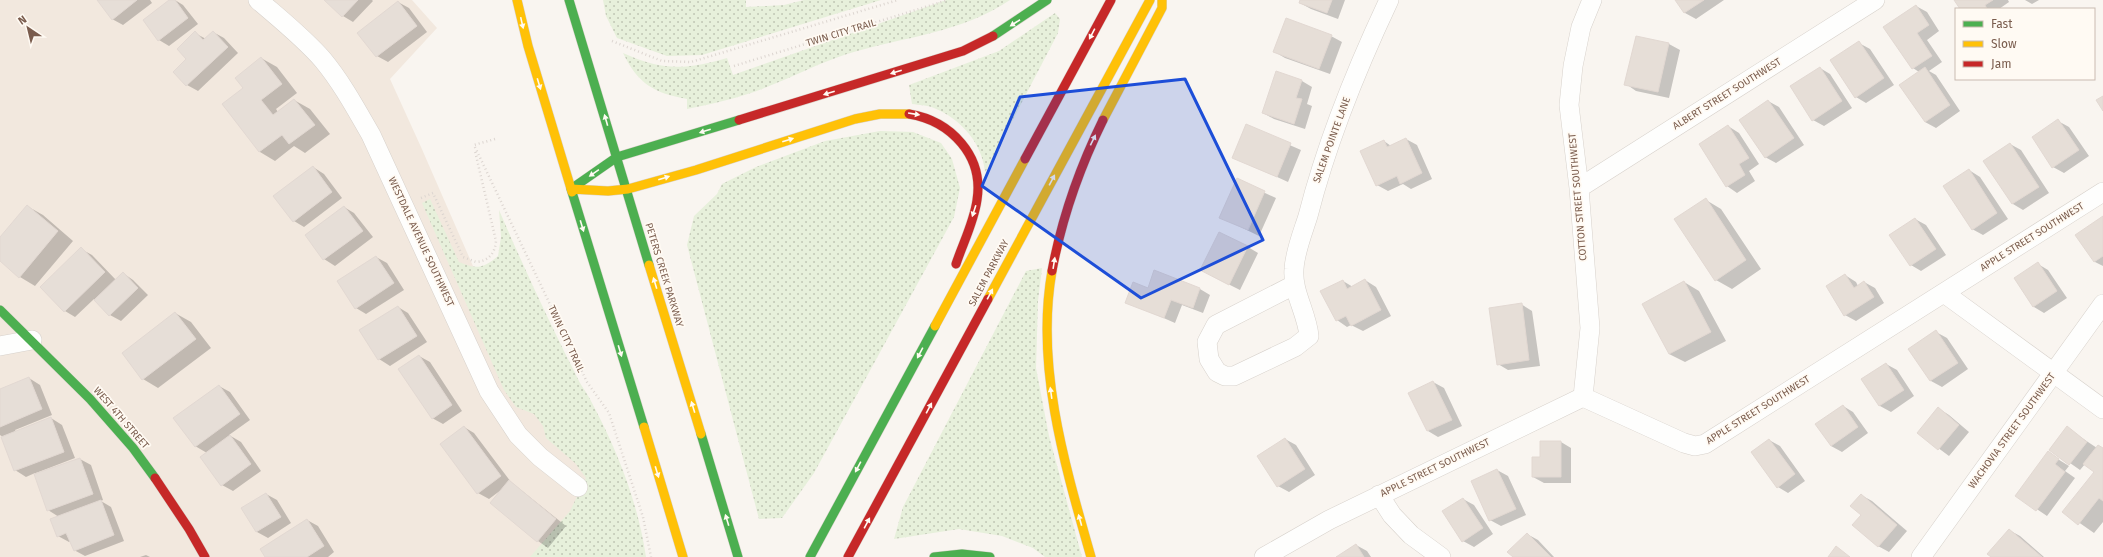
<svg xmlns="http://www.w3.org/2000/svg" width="2103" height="557" font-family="'Fira Sans',sans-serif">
<defs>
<pattern id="grass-dots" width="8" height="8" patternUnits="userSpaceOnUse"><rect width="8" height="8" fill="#e7f0db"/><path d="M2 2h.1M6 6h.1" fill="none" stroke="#c0c6b4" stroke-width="1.8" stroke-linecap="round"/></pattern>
</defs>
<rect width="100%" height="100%" fill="#f9f5f0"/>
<path fill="#f2e8de" d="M0,0H412L437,28L390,79L421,147L504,337L603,472L591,557H0Z"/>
<path fill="url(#grass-dots)" d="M603,0H746V7L784,5L804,0H881L702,55L667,56L617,38L606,16Z
M946,0H1010C962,33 902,37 847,54C822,62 799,74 774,84C747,96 716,103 687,109V99C654,93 638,84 623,53C662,71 686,70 727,58L733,75Z
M1055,13L1060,19L1058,33L985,173C983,144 961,119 934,108C927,105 919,105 912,104L909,85L999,51Z
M880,131L913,132L941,143L952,159L960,188L954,217L814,473L782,518L759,519L687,245L694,216L717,194L722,184L756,167L825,141Z
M430,199L459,262C477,270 484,268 498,256L501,237L499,210C524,268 551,326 580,383C584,390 589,396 592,403C618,452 638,503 646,557H530L570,511L586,478L575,463L546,438L543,426L534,414L516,407L504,390L422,203Z
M1042,268L1038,301L1036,368L1049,436L1082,557H1045L1033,548L1002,536L959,529L894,539L903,507L1026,271Z"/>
<path fill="#0003" d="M98,0H150L152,3L123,25L112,19Z
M171,0H175L183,5L198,24L169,46L159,40Z
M326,0H372L373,1L353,22L343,16Z
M1301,0H1345L1338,19L1311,9L1300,3Z
M1677,0H1724L1696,19L1685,13Z
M1956,0H2008L2009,2L1999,9H1961Z
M2025,0H2039L2032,4Z
M398,2L409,8L427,32L388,62L377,56Z
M1916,6L1927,12L1939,31L1927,40L1942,62L1929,71L1936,75L1960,111L1936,128L1925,122L1919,72L1913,68Z
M213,32L224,38L238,53L198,91L187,85L188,59L195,33L206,39Z
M1331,36L1342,42L1330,74L1285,58L1275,52Z
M1636,37L1669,44L1680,50L1669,98L1636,91L1626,84Z
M1859,43L1870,49L1894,85L1866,103L1856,97Z
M261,58L277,67L297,93L276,109L278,112L294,100L310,109L330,134L305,153L294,146L275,161L260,152L223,105L244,88Z
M1820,68L1830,74L1852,108L1824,126L1813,120Z
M1302,81L1312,87L1307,104L1312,106L1305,129L1274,119L1263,113Z
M1768,101L1779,107L1804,145L1776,163L1765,157Z
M2058,121L2069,127L2089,156L2064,173L2053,167Z
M1246,126L1301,150L1288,182L1233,157Z
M1728,126L1739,133L1759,164L1749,171L1755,181L1737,193L1727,186Z
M1406,139L1417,145L1432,179L1411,189L1403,184L1388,191L1377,185L1384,141L1391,146Z
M2010,144L2021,150L2049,193L2023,210L2013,204Z
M313,167L324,174L342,198L304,227L294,221Z
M1969,170L1980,177L2008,219L1983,235L1972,229Z
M1237,180L1276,198L1259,236L1220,217Z
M1706,200L1721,209L1761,269L1732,289L1716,280Z
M27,206L43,215L73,241L35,286L20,277L0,260V239Z
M344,207L354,213L373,237L335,266L324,259L306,235Z
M2103,218V266L2095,262L2077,235Z
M1915,219L1926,225L1946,255L1921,271L1911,265Z
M1248,247L1258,253L1240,290L1212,276Z
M81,249L92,255L116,280L123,273L133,280L148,295L121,321L110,315L94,299L75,317L65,311Z
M376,257L387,263L404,290L366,314L356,308Z
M2038,264L2048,270L2067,298L2044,313L2034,307L2015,278Z
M1845,275L1856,282L1858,286L1864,282L1875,288L1884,303L1856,321L1845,315Z
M1365,280L1376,287L1391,316L1363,331L1351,325L1347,327L1337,320L1343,281L1353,287Z
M1684,282L1699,291L1726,341L1685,362L1669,354Z
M1148,289H1200L1210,295L1203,313L1182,305L1175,323L1127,302Z
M1521,304L1532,311L1540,366L1508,370L1498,364Z
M398,307L408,313L427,342L390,366L379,359Z
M175,313L191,322L211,348L158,388L143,379Z
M1936,332L1947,338L1968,369L1942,387L1931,381L1910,350Z
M419,356L430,362L462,411L443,424L432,418Z
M1886,364L1897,370L1914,396L1891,412L1880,406L1863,380Z
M29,378L40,385L52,415L15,430L16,432L51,418L62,425L75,458L36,473V474L80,459L91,465L103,500L101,501L111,507L124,541L85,556L74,550L71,541L69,542L58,536L59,517L48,510L35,473L26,477L15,470L3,437L0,435V390Z
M1433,382L1444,388L1462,426L1438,437L1428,431Z
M219,386L230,392L250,420L229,435L241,442L261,471L233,491L222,485L201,457L207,453L195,446Z
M1843,406L1853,412L1868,433L1842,452L1831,446Z
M1938,408L1949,415L1969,432L1949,456L1918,433Z
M464,427L474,433L511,482L566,526L548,548L538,541L491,503L501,490L489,499L478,493Z
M2067,428L2097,448H2103V522L2094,533L2064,512L2095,472L2085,464L2080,470L2050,449Z
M1285,439L1296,445L1315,475L1289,492L1278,486Z
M1769,440L1780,446L1805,481L1788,493L1778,487Z
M1561,442L1571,448V483H1544L1533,477Z
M2048,453L2069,466L2065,471L2075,478L2047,516L2016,495Z
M1497,470L1508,476L1526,515L1501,526L1490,520Z
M266,494L277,500L291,523L268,538L257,532L243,508Z
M1861,495L1872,501L1907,531L1889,552L1878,546L1862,515Z
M1463,499L1474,505L1493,534L1474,547L1463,541L1444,512Z
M307,520L318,526L334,552L328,557H266Z
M2009,530L2020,536L2044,557H1992Z
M1527,534L1538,540L1554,557H1514Z
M1356,545L1367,551L1371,557H1337Z
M146,555L150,557H140Z"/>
<path fill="#e6ded7" stroke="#e2d8d2" d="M97,0H137L112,20Z
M169,0H175L188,18L158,41L143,20Z
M324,0H358L342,17Z
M1300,0H1332L1327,13L1299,3Z
M1675,0H1704L1684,13Z
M1954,0H1993L1985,5L1987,9H1960Z
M398,1L417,26L376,57L357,33Z
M1916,5L1929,25L1917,33L1932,56L1912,69L1883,27Z
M1286,18L1332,35L1319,69L1273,52Z
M195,31L203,40L213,31L228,47L186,86L173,72L186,59L177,49Z
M1636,36L1669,43L1658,92L1624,85Z
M1859,41L1884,78L1855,98L1830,60Z
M261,57L282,84L261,100L273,115L294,99L315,125L289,144L282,135L259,152L222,104L243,88L235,78Z
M1820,67L1842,101L1812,121L1790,86Z
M1925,67L1950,105L1925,122L1899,85Z
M1276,71L1302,80L1296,98L1302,99L1294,124L1262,113Z
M2103,96V111L2096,100Z
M1768,100L1794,138L1765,158L1739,120Z
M2058,119L2079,150L2052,168L2032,137Z
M1246,124L1291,143L1277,177L1232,158Z
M1728,125L1749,158L1739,164L1745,175L1726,187L1699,144Z
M1406,138L1422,173L1400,184L1397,176L1376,186L1360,151L1384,140L1387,147Z
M2010,143L2039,187L2012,204L1983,161Z
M313,166L332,192L293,222L273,196Z
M1969,169L1997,213L1972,230L1943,186Z
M1237,178L1265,191L1248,230L1219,218Z
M1706,198L1746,260L1715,281L1674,219Z
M27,205L58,231L19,278L0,261V237Z
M344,206L363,231L323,260L305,235Z
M2103,216V256L2094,262L2075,235Z
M1915,218L1936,249L1910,266L1889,235Z
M1219,232L1248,246L1229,285L1200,270Z
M81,247L105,272L64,312L40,287Z
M376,256L394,283L355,309L337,281Z
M2038,262L2057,291L2033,307L2014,278Z
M1154,270L1200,288L1193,308L1171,300L1164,318L1125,303L1133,282L1148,288Z
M123,272L138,288L109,316L94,300Z
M1845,274L1854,288L1864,281L1874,297L1844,316L1826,286Z
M1365,279L1381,310L1351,326L1346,316L1336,321L1320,291L1343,280L1347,289Z
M1684,281L1711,332L1669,354L1642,304Z
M1522,303L1529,360L1497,365L1489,308Z
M398,306L417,336L378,360L359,330Z
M175,312L196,339L142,380L122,353Z
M1936,330L1958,363L1930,381L1908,349Z
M419,355L452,405L432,419L398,369Z
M1886,363L1904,390L1879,406L1861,379Z
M29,377L42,409L0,427V389Z
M1433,381L1452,420L1427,431L1408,393Z
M219,385L240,414L195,447L173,418Z
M1843,405L1858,427L1831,446L1815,424Z
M1938,407L1959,425L1938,450L1917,433Z
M51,417L64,452L14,471L1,437Z
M464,426L501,476L477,494L440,444Z
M2067,426L2087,442L2069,465L2049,450Z
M230,435L251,464L221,486L200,457Z
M1285,438L1305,469L1277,487L1257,456Z
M1769,439L1795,474L1777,488L1751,452Z
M1540,441H1561V477H1532V457H1540Z
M2098,445L2103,448V501L2099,498L2078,525L2062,512L2094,472L2083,464Z
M2048,451L2059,459L2055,464L2065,472L2036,511L2015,496Z
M80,458L93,494L47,511L34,474Z
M1497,469L1516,509L1489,521L1471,481Z
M509,480L556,519L537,542L490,503Z
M266,493L281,517L256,532L241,508Z
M1861,494L1897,525L1878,547L1852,525L1861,515L1850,506Z
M1463,498L1483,528L1462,542L1442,511Z
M101,500L114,535L74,551L66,533L57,537L50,519Z
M307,519L324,546L307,557H265L260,549Z
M2009,529L2042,557H1991L1987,554Z
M1527,533L1551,557H1513L1507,552Z
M1356,544L1364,557H1336Z
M1836,546L1850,557H1828Z"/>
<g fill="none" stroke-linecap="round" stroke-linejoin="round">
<defs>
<path id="street" d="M258,0C280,19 304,38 323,60C342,83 356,109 371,135L489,391L518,435L540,457L578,487
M1579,188L1875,0
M1294,285L1216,325L1207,342L1209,359L1217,372L1225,376H1234L1295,347L1309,336C1307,313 1292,292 1294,269C1295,251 1303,232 1308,216C1327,141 1356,70 1389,0
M1944,293L2103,409
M0,346L32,340
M1583,397L1590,328L1579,188L1569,105L1573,66L1581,27L1592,0
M1379,495L1392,515L1411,535L1441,557
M1264,557L1329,520L1583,397L1684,443L1695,446L1705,444L2103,192
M1921,557L2103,304"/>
<path id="fast" d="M569,0L649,265
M993,36L1047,0
M571,189L617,157L739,120
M572,192L644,427
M0,310L90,399L133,448L155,478
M701,434L738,557
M810,557L935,326
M934,557L962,554L990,557"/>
<path id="slow" d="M517,0L528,46L572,192
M1103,120L1162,8V0
M571,189L608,191L628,189L696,170L855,119L880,114H909
M649,265L701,434
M1052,271C1035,366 1065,466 1091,557
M988,299L1150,0
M935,326L1025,159
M644,427L683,557"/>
<path id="jam" d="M909,114C951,121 984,156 977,200C974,222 963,243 956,264
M739,120L963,51L993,36
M1025,159L1111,0
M1052,271C1062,217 1079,169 1103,120
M155,478L189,529L205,557
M848,557L988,299"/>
</defs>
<use href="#street" stroke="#d7d1cb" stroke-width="20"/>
<use href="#fast" stroke="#d9d2cb" stroke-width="10"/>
<use href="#slow" stroke="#d9d2cb" stroke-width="10"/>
<use href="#jam" stroke="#d9d2cb" stroke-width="10"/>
<path stroke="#dcd5d0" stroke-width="2.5" stroke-dasharray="1 3" stroke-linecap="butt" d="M612,41L662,61L691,62L898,0
M734,66L948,0
M495,139L474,145L587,382L609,413L643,517L651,557
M421,198L433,193L463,257L476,262C489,261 495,253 496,241L475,151"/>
<use href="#street" stroke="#fefefd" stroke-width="19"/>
<use href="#fast" stroke="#4caf50" stroke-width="9"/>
<use href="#slow" stroke="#ffc107" stroke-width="9"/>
<use href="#jam" stroke="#c62828" stroke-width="9"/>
</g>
<defs><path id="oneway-solid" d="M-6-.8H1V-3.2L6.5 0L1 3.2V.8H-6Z"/></defs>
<g fill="#fffaf3">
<use href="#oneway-solid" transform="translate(522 23) rotate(77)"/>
<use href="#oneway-solid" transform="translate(1015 23) rotate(147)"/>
<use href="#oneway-solid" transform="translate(1092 34) rotate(118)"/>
<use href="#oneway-solid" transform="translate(896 72) rotate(163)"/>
<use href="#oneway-solid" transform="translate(539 84) rotate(73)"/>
<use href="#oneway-solid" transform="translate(829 93) rotate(163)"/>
<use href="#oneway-solid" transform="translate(914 114) rotate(9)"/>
<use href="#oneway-solid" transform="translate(606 120) rotate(-106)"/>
<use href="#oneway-solid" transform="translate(705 131) rotate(163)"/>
<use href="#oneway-solid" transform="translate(788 140) rotate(-17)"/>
<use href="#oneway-solid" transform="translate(1093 140) rotate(-64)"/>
<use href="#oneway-solid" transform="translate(594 173) rotate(145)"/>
<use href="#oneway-solid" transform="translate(664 178) rotate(-17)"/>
<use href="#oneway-solid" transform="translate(1052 180) rotate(-62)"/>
<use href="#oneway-solid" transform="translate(974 211) rotate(108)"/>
<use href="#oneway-solid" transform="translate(582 226) rotate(73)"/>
<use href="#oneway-solid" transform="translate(1054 263) rotate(-81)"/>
<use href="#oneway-solid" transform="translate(655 283) rotate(-107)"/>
<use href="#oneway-solid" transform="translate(990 294) rotate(-62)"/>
<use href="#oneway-solid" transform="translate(620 351) rotate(73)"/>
<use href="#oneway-solid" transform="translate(920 353) rotate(118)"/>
<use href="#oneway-solid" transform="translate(1051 393) rotate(-98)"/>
<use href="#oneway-solid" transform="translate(693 407) rotate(-107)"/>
<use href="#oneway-solid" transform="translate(929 408) rotate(-62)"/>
<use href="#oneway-solid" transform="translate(858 467) rotate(118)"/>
<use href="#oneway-solid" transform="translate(657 472) rotate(73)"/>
<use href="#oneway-solid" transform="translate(727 520) rotate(-107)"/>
<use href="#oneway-solid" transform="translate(1080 520) rotate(-106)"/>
<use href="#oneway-solid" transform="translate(867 523) rotate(-62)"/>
</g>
<path fill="#1d4ed8" fill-opacity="0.2" stroke="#1d4ed8" stroke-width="3" stroke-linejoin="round" d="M1185,79L1263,240L1141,298L982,186L1020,97Z"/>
<g text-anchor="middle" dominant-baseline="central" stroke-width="3.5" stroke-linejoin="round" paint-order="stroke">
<g font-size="10" fill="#7a5c4d" stroke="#fffaf3">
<text transform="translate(841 33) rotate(-17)">TWIN CITY TRAIL</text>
<text transform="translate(1727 94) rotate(-32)">ALBERT STREET SOUTHWEST</text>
<text transform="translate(1332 140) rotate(-70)">SALEM POINTE LANE</text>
<text transform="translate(1578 197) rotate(-95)">COTTON STREET SOUTHWEST</text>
<text transform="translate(2032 237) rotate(-32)">APPLE STREET SOUTHWEST</text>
<text transform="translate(421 242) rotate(65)">WESTDALE AVENUE SOUTHWEST</text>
<text transform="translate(989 273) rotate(-62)">SALEM PARKWAY</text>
<text transform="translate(664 275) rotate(73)">PETERS CREEK PARKWAY</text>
<text transform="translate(566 339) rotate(65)">TWIN CITY TRAIL</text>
<text transform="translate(1758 410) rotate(-32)">APPLE STREET SOUTHWEST</text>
<text transform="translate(121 418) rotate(49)">WEST 4TH STREET</text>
<text transform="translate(2012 431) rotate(-54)">WACHOVIA STREET SOUTHWEST</text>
<text transform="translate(1435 468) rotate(-26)">APPLE STREET SOUTHWEST</text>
</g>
</g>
<rect x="1955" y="8" width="140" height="72" fill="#fffaf3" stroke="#cabbb1"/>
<rect x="1963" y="21" width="20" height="6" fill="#4caf50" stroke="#cabbb1"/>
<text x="1991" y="28" font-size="12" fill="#7a5c4d">Fast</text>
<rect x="1963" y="41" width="20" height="6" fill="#ffc107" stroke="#cabbb1"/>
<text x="1991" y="48" font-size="12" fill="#7a5c4d">Slow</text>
<rect x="1963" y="61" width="20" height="6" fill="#c62828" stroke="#cabbb1"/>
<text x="1991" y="68" font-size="12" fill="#7a5c4d">Jam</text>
<g transform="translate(28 28) rotate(325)" stroke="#fffaf3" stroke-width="3" paint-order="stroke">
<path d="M0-3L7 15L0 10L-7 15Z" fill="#7a5c4d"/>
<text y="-6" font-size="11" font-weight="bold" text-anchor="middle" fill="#7a5c4d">N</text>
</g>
</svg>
